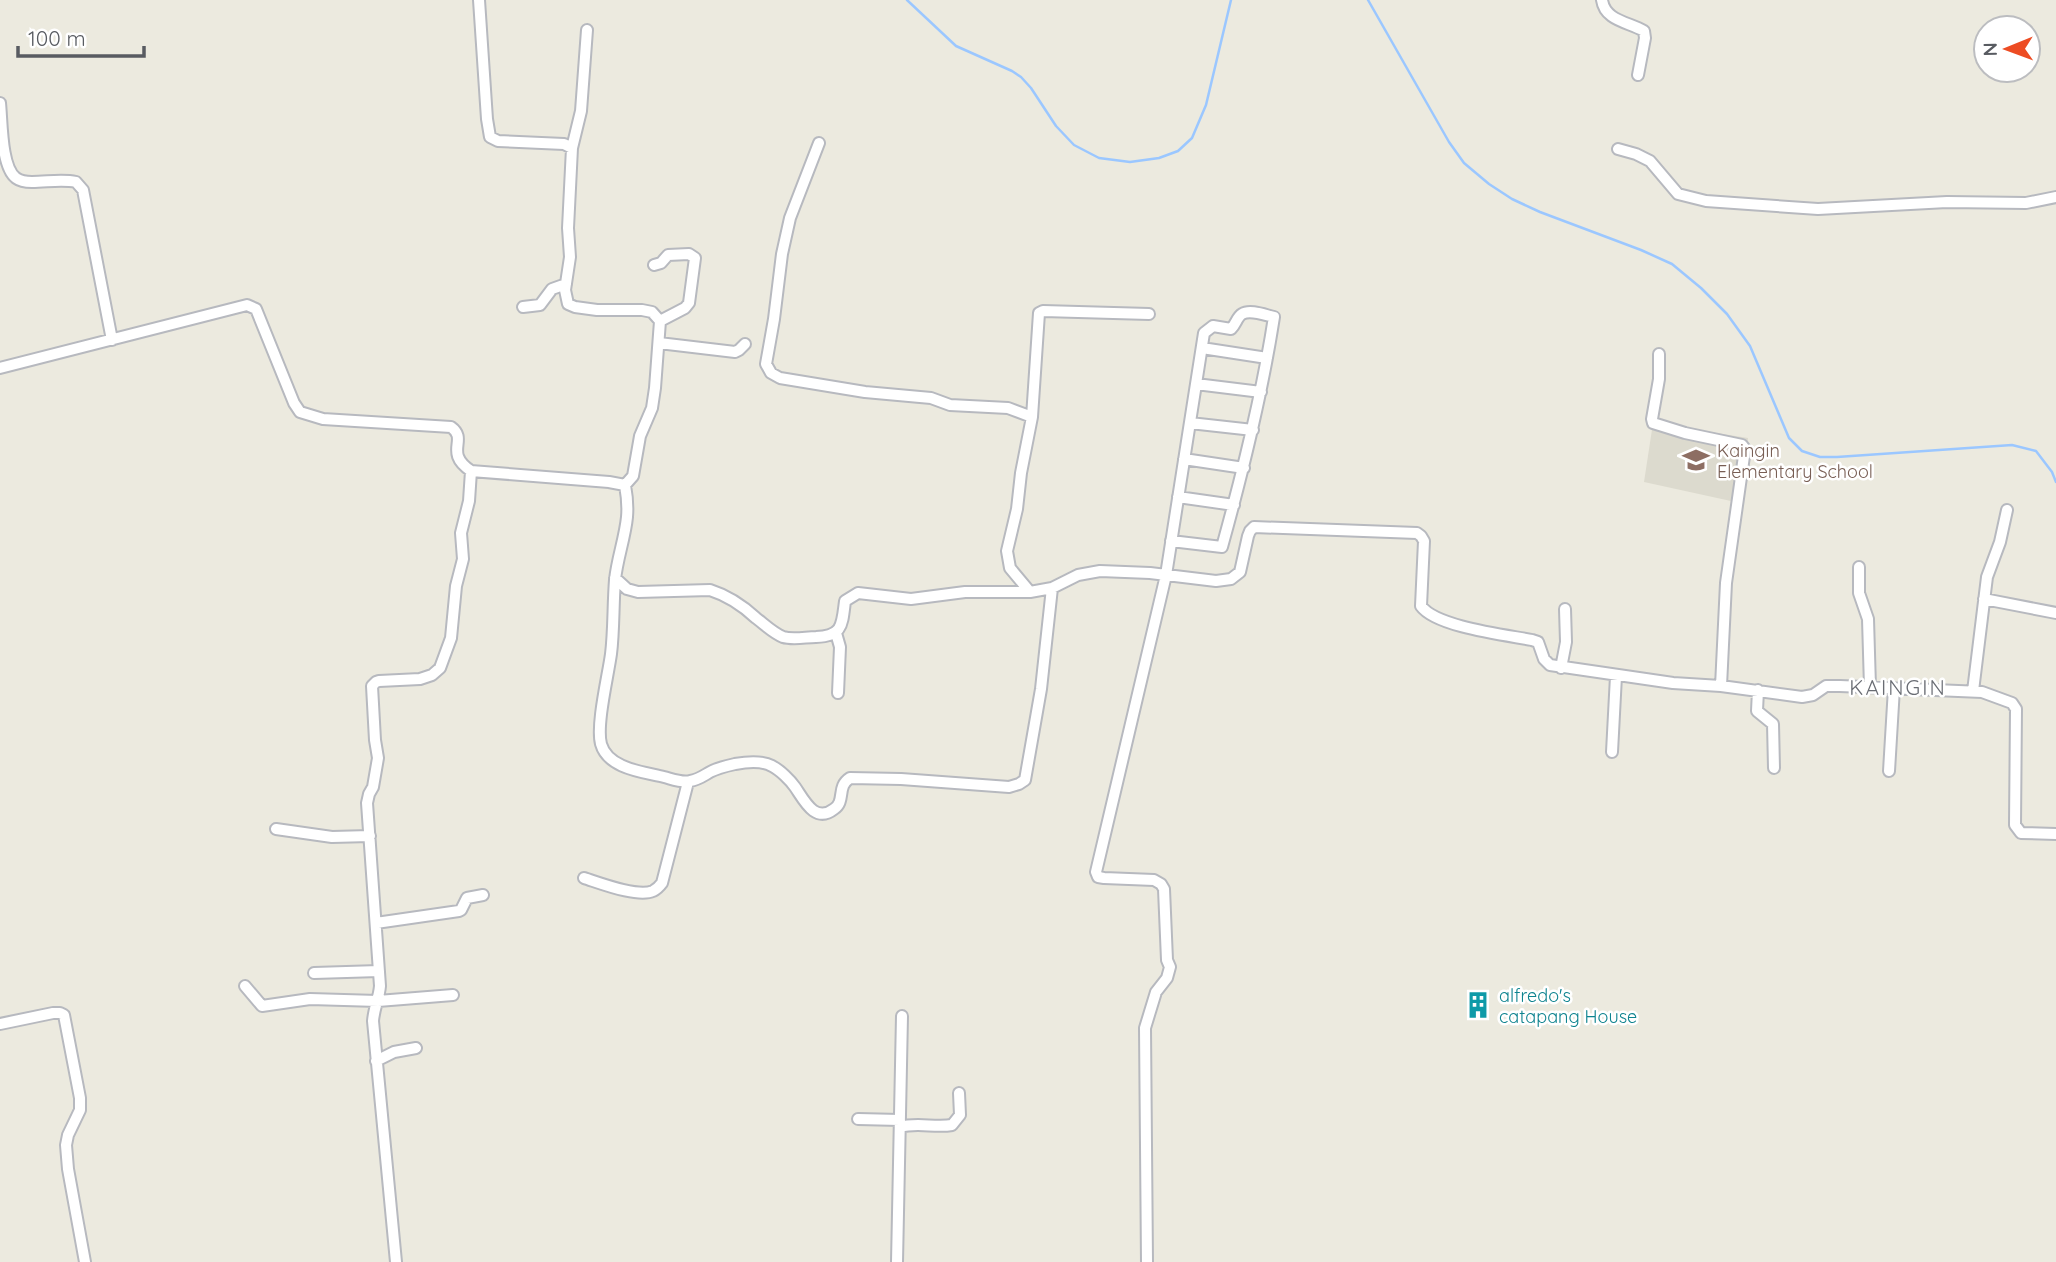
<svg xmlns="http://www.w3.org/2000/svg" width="2056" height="1262" font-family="Quicksand,sans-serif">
<rect width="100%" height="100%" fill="#eceadf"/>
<path fill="#dcdace" d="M1653,423L1748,438L1740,503L1644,482Z"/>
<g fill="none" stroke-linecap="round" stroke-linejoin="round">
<path stroke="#9bc7ff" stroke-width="2.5" d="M907,0L956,46L1012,71L1021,77L1031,88L1056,126L1074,145L1099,158L1130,162L1159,158L1178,151L1192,138L1206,105L1231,0
M1368,0L1449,142L1464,163L1489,184L1512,199L1540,212L1641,250L1672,264L1701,288L1727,314L1750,346L1789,438L1802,451L1820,457H1837L2012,445L2036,451L2052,472L2056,482"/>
<defs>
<path id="minor" d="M479,0L487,119L490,137L498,141L564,144L572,148L568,228L570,257L565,290L568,304L575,307L597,310H642L652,312L660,321L655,388L652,408L640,436L633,476L625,485
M1602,0C1605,21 1629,22 1644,31L1645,38L1638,75
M0,103C2,121 1,167 16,178C20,181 27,182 32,182C47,182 62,179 76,182L83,190L112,340
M819,143L790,218L782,254L774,319L766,364L771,373L780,378L865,392L931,398L950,405L1008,408L1032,417
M572,148L581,111L587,30
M1618,149L1636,154L1650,161L1678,194L1706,201L1818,209L1947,202L2026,203L2056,197
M654,265L661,263L668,255L689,254L695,258L689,303L685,308L660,321
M523,307L540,305L552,289L566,284
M659,343L735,352L739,350L745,344
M1202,348L1267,358
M1659,354V379L1652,419L1653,423L1685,433L1742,445L1745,449L1726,583L1721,686
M0,368L247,305L256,309L294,403L300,412L323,419L451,427C469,440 443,452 471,471L609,482L625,485C627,496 628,506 627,517C625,538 617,559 615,580C613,605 614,630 611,654C608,676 596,725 601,744C608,769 644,772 664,777C672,779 682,783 690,781C698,780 703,776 710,772C717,768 726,766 735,764C746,762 761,760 772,766C780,770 790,780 795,787C804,800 815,824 834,809C846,801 836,787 850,778L901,779L1009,787L1019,784L1025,780L1041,689L1052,588
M1196,384L1261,392
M1190,423L1253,430
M1184,459L1244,468
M1178,497L1234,505
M1859,567V593L1868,619L1870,687
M615,578L627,589L638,592L710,590C729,596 742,605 756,618C764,624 773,633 783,637C793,640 806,637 816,637C843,636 842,625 845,601L858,593L911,599L965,592H1030L1052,588L1078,575L1100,571L1150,573L1216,581L1231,579L1240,572L1248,536L1250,531L1254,527L1417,533L1421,536L1424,541L1421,606C1436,627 1506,635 1532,640L1538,642L1544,659L1550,665L1673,683L1721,686L1802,697L1813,695L1826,686H1840L1982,692L2012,703L2016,709L2015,825L2021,833L2056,834
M1030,592L1010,568L1007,551L1017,509L1021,473L1032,417L1039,313L1043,311L1149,314
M1984,599L2056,613
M836,633L840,647L838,693
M1561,668L1566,642L1565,609
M1758,690L1757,711L1773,724L1774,768
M1973,691L1987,577L2000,542L2007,510
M1612,752L1616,676
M1889,771L1894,688
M276,829L332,837L370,836
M584,878C600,883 638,898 653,891C657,889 659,887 662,883L688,782
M376,923L459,911L461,910L467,898L483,895
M314,973L379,971
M245,986L262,1006L310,999L378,1001L453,995
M0,1024L53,1013H60L64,1015L80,1098V1110L68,1135L66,1145L68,1169L85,1262
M376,1061L394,1052L416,1048
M858,1119L900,1120
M900,1127C917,1122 935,1128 952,1125L960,1115L959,1093
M396,1262L373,1021C374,1008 379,998 380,986L367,803L369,794L373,787L378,758L375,740L372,686L376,682L379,681L420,679L432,675L440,668L451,638L456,586L463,559L461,533L469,501L471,471
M897,1262L902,1016
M1147,1262L1145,1028L1156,992L1167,978L1170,967L1167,960L1164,889L1161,884L1154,880L1104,878L1098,877L1096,872L1166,575L1204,333L1213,326L1231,329C1236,324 1237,317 1242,314C1250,309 1265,315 1274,317C1262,395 1243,471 1222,547L1171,541"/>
</defs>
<use href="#minor" stroke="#b7b9bf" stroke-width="14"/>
<use href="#minor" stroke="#fff" stroke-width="10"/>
</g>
<defs>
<symbol id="school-bare" viewBox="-9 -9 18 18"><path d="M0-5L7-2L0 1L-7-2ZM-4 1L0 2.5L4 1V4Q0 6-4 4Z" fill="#8d6e63" stroke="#fff" stroke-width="2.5" paint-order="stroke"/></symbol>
<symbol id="building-bare" viewBox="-9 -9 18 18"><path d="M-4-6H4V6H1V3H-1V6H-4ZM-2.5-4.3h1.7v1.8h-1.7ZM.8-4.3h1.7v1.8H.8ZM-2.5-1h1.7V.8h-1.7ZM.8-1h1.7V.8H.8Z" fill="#0f9aa8" stroke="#fff" stroke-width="2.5" paint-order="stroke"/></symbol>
</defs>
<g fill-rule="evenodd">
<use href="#school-bare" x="1677" y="441" width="38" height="38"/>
<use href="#building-bare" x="1459" y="986" width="38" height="38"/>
</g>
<g text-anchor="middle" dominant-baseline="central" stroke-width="5" stroke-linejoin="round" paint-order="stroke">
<g font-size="18" fill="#785e54" stroke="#fff" text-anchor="start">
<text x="1717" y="450">Kaingin<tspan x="1717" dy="21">Elementary School</tspan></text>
</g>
<g font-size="18" fill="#0d838f" stroke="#fff" text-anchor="start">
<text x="1499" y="995">alfredo's<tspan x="1499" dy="21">catapang House</tspan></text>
</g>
<g font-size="21" letter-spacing="2" fill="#696c73" stroke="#fff">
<text x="1898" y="687">KAINGIN</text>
</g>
</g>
<g transform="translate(2007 49) rotate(269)"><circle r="33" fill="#ffffff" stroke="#bcbdc0" stroke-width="2"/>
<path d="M0-5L12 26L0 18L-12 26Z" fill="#ed4c23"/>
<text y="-10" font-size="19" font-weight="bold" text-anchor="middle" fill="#585b61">N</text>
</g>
<path d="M18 46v10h126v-10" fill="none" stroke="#585b61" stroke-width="3.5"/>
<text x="28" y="46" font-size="21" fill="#585b61" stroke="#ffffff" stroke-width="5" paint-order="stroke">100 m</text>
</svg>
